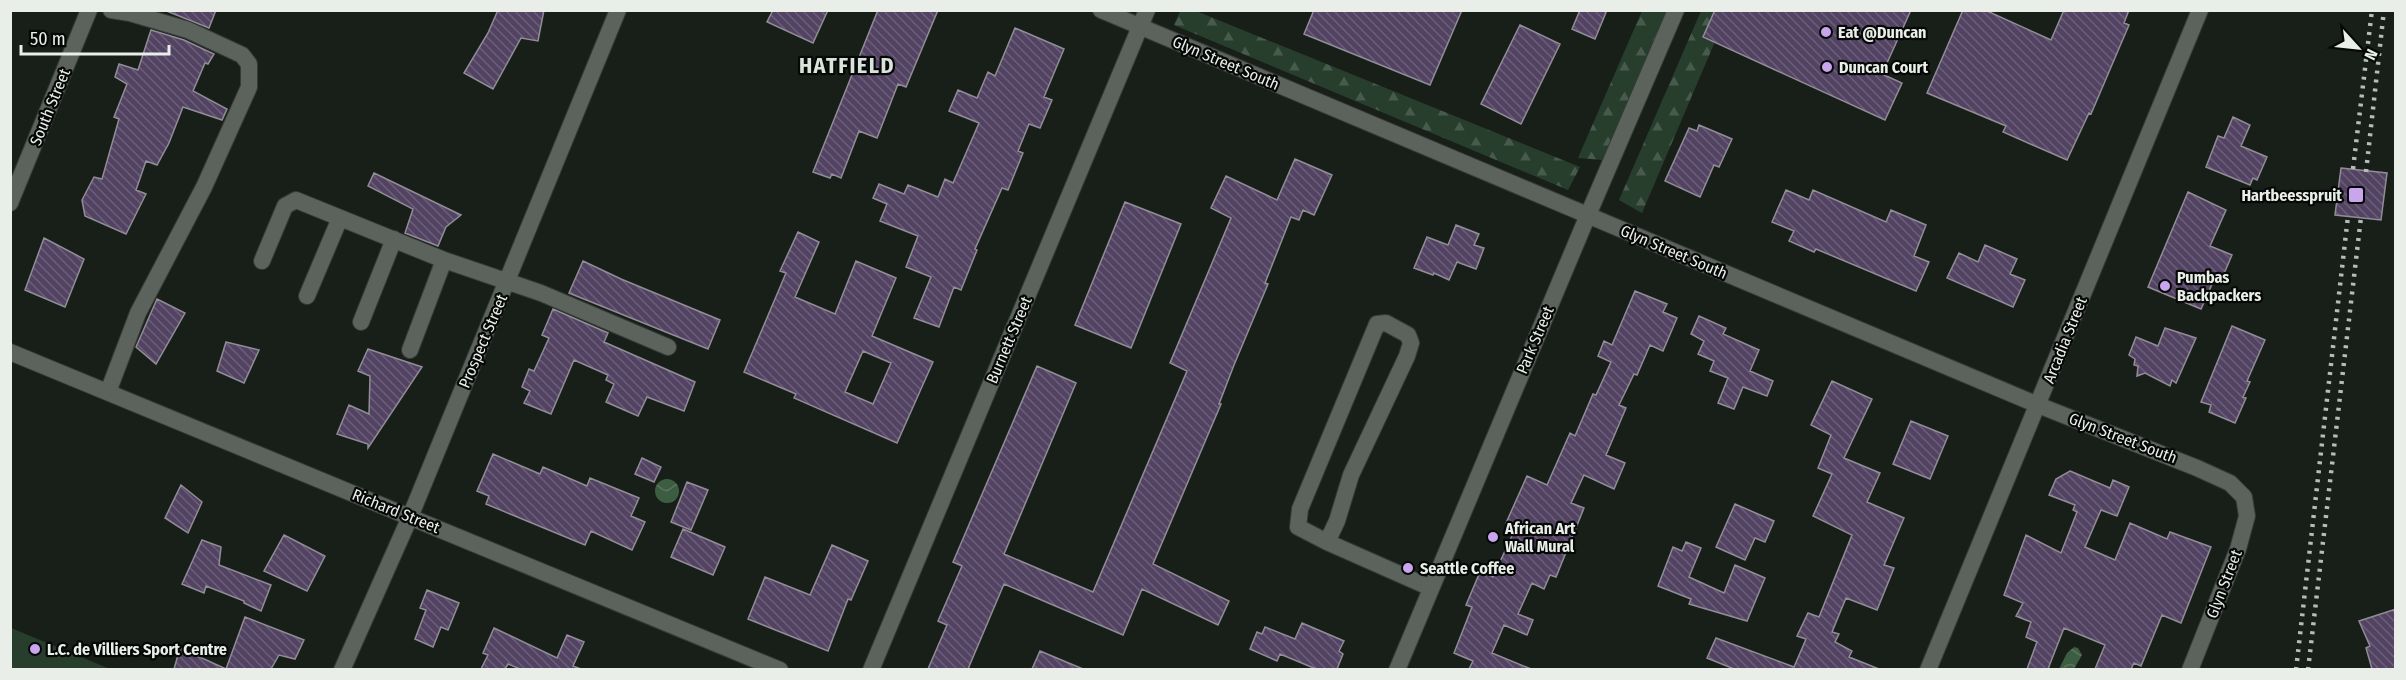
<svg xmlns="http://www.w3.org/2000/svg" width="2406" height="680" font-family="'Fira Sans Condensed',sans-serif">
<defs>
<pattern id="forest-firs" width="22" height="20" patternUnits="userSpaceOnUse" patternTransform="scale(1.5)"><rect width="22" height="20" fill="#283e2d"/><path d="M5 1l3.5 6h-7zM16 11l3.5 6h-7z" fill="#475a4b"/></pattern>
<pattern id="water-waves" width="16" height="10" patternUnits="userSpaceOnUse" patternTransform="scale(1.5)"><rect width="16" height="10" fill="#3d5d43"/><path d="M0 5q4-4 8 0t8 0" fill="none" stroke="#59755e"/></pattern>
<pattern id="building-back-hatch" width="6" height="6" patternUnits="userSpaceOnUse" patternTransform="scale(1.5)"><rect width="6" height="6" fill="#534363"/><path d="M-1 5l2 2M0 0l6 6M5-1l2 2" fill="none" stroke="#6c5e79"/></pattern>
</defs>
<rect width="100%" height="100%" fill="#181f19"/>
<path fill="url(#forest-firs)" d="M1180,11H1196L1580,167L1568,190L1174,25Z
M1642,11H1667L1603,160L1578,158Z
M1701,11H1728L1642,213L1619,200Z"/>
<path fill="#283e2d" d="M11,628L110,669H11Z"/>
<path fill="url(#water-waves)" d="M655 491a12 12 0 1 1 24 0a12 12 0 1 1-24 0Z
M2074,647L2078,648L2082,655L2074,669H2059L2067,653Z"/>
<path fill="url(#building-back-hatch)" stroke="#918d97" stroke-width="1.5" fill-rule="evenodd" d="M164,10H216L209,28Z
M498,10H544L538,41L521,38L493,89L464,73L488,33Z
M773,10H828L813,43L767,22Z
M878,10H938L906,87L898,84L877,138L859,131L841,178L832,174L830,178L813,172Z
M1314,10H1462L1430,85L1304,34Z
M1580,10H1607L1595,39L1572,29Z
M1715,10H1911L1882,74L1902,83L1885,120L1703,37Z
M1963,10H1985L2051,40L2064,10H2129L2124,23L2129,25L2091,114L2089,113L2067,160L2003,132L2006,126L1927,93Z
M1520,25L1560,44L1521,124L1481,104Z
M1015,28L1064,49L1044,97L1052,100L1040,128L1029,124L1018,151L1023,153L1008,190L1002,188L975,249L977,250L961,290L954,287L939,327L914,318L931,277L906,267L918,236L880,221L887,204L873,198L879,184L904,194L908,185L938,197L945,179L953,183L979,123L949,111L958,90L977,98L988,72L995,76Z
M151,30L184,40L214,54L208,64L205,63L193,91L227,109L222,120L183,107L169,143L157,165L146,161L136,190L146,194L126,234L85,216L82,200L94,177L102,179L119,119L114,117L127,84L115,77L119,64L138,70Z
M2233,117L2250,125L2241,146L2267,157L2257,180L2253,178L2250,185L2206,167L2218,136L2224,138Z
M1699,125L1732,139L1719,167L1714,165L1700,197L1665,181L1689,128L1697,131Z
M1295,159L1332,175L1314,215L1303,210L1299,220L1291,217L1265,283L1268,284L1234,365L1219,404H1221L1153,564L1229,601L1218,625L1142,589L1123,635L1004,584L968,669H928L947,625L938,621L962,566L953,562L1037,366L1076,383L1004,554L1093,592L1187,371L1170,363L1231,218L1211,208L1226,176L1277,200Z
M2341,168L2387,173L2381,220L2335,215Z
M374,173L461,215L446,227L438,246L405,233L413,209L368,186Z
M1786,190L1809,200L1813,190L1886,222L1891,210L1926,225L1914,256L1929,262L1916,291L1816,249L1814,252L1789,241L1794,231L1772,222Z
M2188,192L2226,210L2210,246L2232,255L2223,276L2217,273L2201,309L2148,287Z
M1125,202L1181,224L1131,348L1075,325Z
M1456,225L1479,234L1474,245L1484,248L1476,269L1457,262L1449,280L1434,273L1433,275L1414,268L1427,237L1448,245Z
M798,232L819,242L795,297L835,314L856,261L896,278L872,336L933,362L897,443L794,398L796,394L744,372L786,273L780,271ZM863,351L891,363L873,404L845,392Z
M44,238L84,259L65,307L25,290Z
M1985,245L2017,259L2010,274L2025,280L2013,307L1947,278L1959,253L1978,262Z
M583,261L621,279L720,320L708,349L569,293Z
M1635,291L1667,304L1663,312L1677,318L1663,351L1650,345L1637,375L1634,374L1619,405L1626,408L1606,455L1625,463L1614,489L1584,475L1571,503L1584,508L1556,577L1550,575L1544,589L1532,583L1518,614L1533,620L1527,635L1504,625L1492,653L1531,669H1469L1473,661L1454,653L1472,607L1466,605L1480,572L1493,577L1516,527L1506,523L1527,476L1547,485L1570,433L1575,436L1593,394L1596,395L1611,362L1598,356L1604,341L1612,345Z
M157,299L185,313L156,364L136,347Z
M553,309L608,333L604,342L695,382L684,411L647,397L638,416L606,402L614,384L606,380L608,375L574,360L551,414L524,403L530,391L522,387L529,369L534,371L549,338L542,335Z
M1699,316L1726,328L1723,334L1759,350L1750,371L1773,381L1767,396L1743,387L1734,409L1718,403L1728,378L1710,371L1714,361L1698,354L1704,341L1691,334Z
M2232,326L2265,340L2247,381L2250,382L2243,397L2246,398L2235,423L2209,412L2211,405L2201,402Z
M2165,328L2196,338L2176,383L2172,380L2170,386L2145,373L2137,376L2138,366L2134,365L2135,359L2129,355L2136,337L2158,346Z
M226,342L259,350L244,383L217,371Z
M368,349L422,367L368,448V444L337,434L349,405L369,414L370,376L358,371Z
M1832,381L1872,399L1844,458L1880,473L1867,502L1904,518L1884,565L1894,568L1877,610L1846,598L1832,632L1839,634L1835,642L1852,651L1849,657L1879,669H1734L1707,658L1716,638L1794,667L1806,639L1797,636L1808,613L1819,617L1852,535L1813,516L1832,474L1818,468L1831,435L1811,425Z
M1911,421L1948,436L1930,479L1893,464Z
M493,454L540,474L543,467L587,486L590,478L639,498L631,516L645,522L632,550L591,531L585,545L486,504L489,496L477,491Z
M642,458L661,467L654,482L635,474Z
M2070,471L2110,488L2113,480L2129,487L2117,516L2101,510L2085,547L2115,560L2130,523L2167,539L2170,532L2211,547L2181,623L2162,615L2141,666L2134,663L2131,669H2095L2105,645L2064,628L2048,669H2027L2037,642L2026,637L2031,622L2016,616L2023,603L2004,595L2026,535L2061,553L2077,512L2073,510L2075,505L2049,495L2056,479Z
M687,482L708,490L691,530L671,522Z
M181,485L202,502L188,533L165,518Z
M1735,504L1774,521L1765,542L1755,538L1745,560L1716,547Z
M683,529L725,547L713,575L671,557Z
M284,535L325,556L307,591L264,571Z
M202,540L221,547L219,565L271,585L261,611L244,603V601L206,586L204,593L182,584Z
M1686,542L1701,548L1689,577L1724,593L1735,565L1765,578L1747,621L1689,604L1691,599L1658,586L1673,547L1682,551Z
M832,545L868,561L851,600L848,599L828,651L748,619L765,577L810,595Z
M427,590L459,603L448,630L441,627L433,647L415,639L426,610L420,608Z
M2396,609V669H2372L2366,648L2370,646L2359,621Z
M245,617L304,640L295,659L279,655L271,669H174L180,648L226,669Z
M1302,623L1344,641L1339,651L1343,654L1337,669H1316L1280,654L1277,661L1250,649L1257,632L1262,634L1265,627L1295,639Z
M494,628L557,658L567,635L584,642L573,666L581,669H520L508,664L505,669H481L488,655L483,653Z
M1040,651L1083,669H1032Z"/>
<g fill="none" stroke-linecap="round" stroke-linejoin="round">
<defs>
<path id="street" d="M1101,10L2038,405L2197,468L2230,483L2244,497L2247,516L2238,549L2190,670
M10,203L89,10
M262,261L285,206L296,200L444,260L541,293L668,347
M307,296L340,218
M361,322L394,239
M410,350L444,260
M10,352L780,670
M108,392L138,313L204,187L249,87V64L242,55L188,30L130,13L111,10
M1327,542L1298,527L1300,509L1377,324L1386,323L1408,335L1411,343L1407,356L1351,475L1337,521L1327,542L1431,588
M342,670L410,517L618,10
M871,670L1147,10
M1397,670L1588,215L1676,10
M1928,670L2200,10"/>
</defs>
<use href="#street" stroke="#363b37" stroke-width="18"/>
<use href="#street" stroke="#5b635c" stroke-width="16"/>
<path stroke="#b6bcb7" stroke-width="4.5" stroke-dasharray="3 6" stroke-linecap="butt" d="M2353,169L2372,10
M2366,172L2384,10
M2296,670L2348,216
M2308,670L2361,217"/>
</g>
<g fill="#c9a5ee" stroke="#050806" stroke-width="2">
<circle cx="1826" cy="32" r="6"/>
<circle cx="1827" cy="67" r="6"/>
<rect x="2348" y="187" width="16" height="16" rx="3"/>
<circle cx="2165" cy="286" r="6"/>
<circle cx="1493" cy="537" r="6"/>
<circle cx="1408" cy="568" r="6"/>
<circle cx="35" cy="649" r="6"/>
</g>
<g text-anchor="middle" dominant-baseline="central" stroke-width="4.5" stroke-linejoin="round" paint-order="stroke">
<g font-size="16" font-weight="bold" fill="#e9eee9" stroke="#050806" text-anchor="start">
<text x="1838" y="32">Eat @Duncan</text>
<text x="1839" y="67">Duncan Court</text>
<text x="2342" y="195" text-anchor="end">Hartbeesspruit</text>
<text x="2177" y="277">Pumbas<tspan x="2177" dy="18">Backpackers</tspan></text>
<text x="1505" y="528">African Art<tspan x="1505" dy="18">Wall Mural</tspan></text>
<text x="1420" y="568">Seattle Coffee</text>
<text x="47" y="649">L.C. de Villiers Sport Centre</text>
</g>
<g font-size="16" fill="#e9eee9" stroke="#050806">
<text transform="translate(1226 63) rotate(23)">Glyn Street South</text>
<text transform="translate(50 107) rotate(-68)">South Street</text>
<text transform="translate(1674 252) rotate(23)">Glyn Street South</text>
<text transform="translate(1009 340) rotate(-67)">Burnett Street</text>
<text transform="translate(1535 340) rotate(-67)">Park Street</text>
<text transform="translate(2065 340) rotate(-68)">Arcadia Street</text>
<text transform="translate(483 341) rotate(-67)">Prospect Street</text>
<text transform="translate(2123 438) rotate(21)">Glyn Street South</text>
<text transform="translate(396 511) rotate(22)">Richard Street</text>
<text transform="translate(2224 584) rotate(-69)">Glyn Street</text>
</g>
<g font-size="22" font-weight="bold" letter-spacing="1.5" fill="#d9e3db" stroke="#050806">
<text x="847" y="65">HATFIELD</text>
</g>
</g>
<rect width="2406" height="680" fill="none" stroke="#e9eee9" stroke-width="24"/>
<g transform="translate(2358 48) rotate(117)" stroke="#050806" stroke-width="4.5" paint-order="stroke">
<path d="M0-4.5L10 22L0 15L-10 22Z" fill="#e9eee9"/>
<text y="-9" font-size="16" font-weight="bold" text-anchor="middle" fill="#e9eee9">N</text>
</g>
<path d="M21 45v9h148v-9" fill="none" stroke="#e9eee9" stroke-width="3"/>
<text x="30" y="45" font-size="18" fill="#e9eee9" stroke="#050806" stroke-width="4.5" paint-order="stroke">50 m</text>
</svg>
